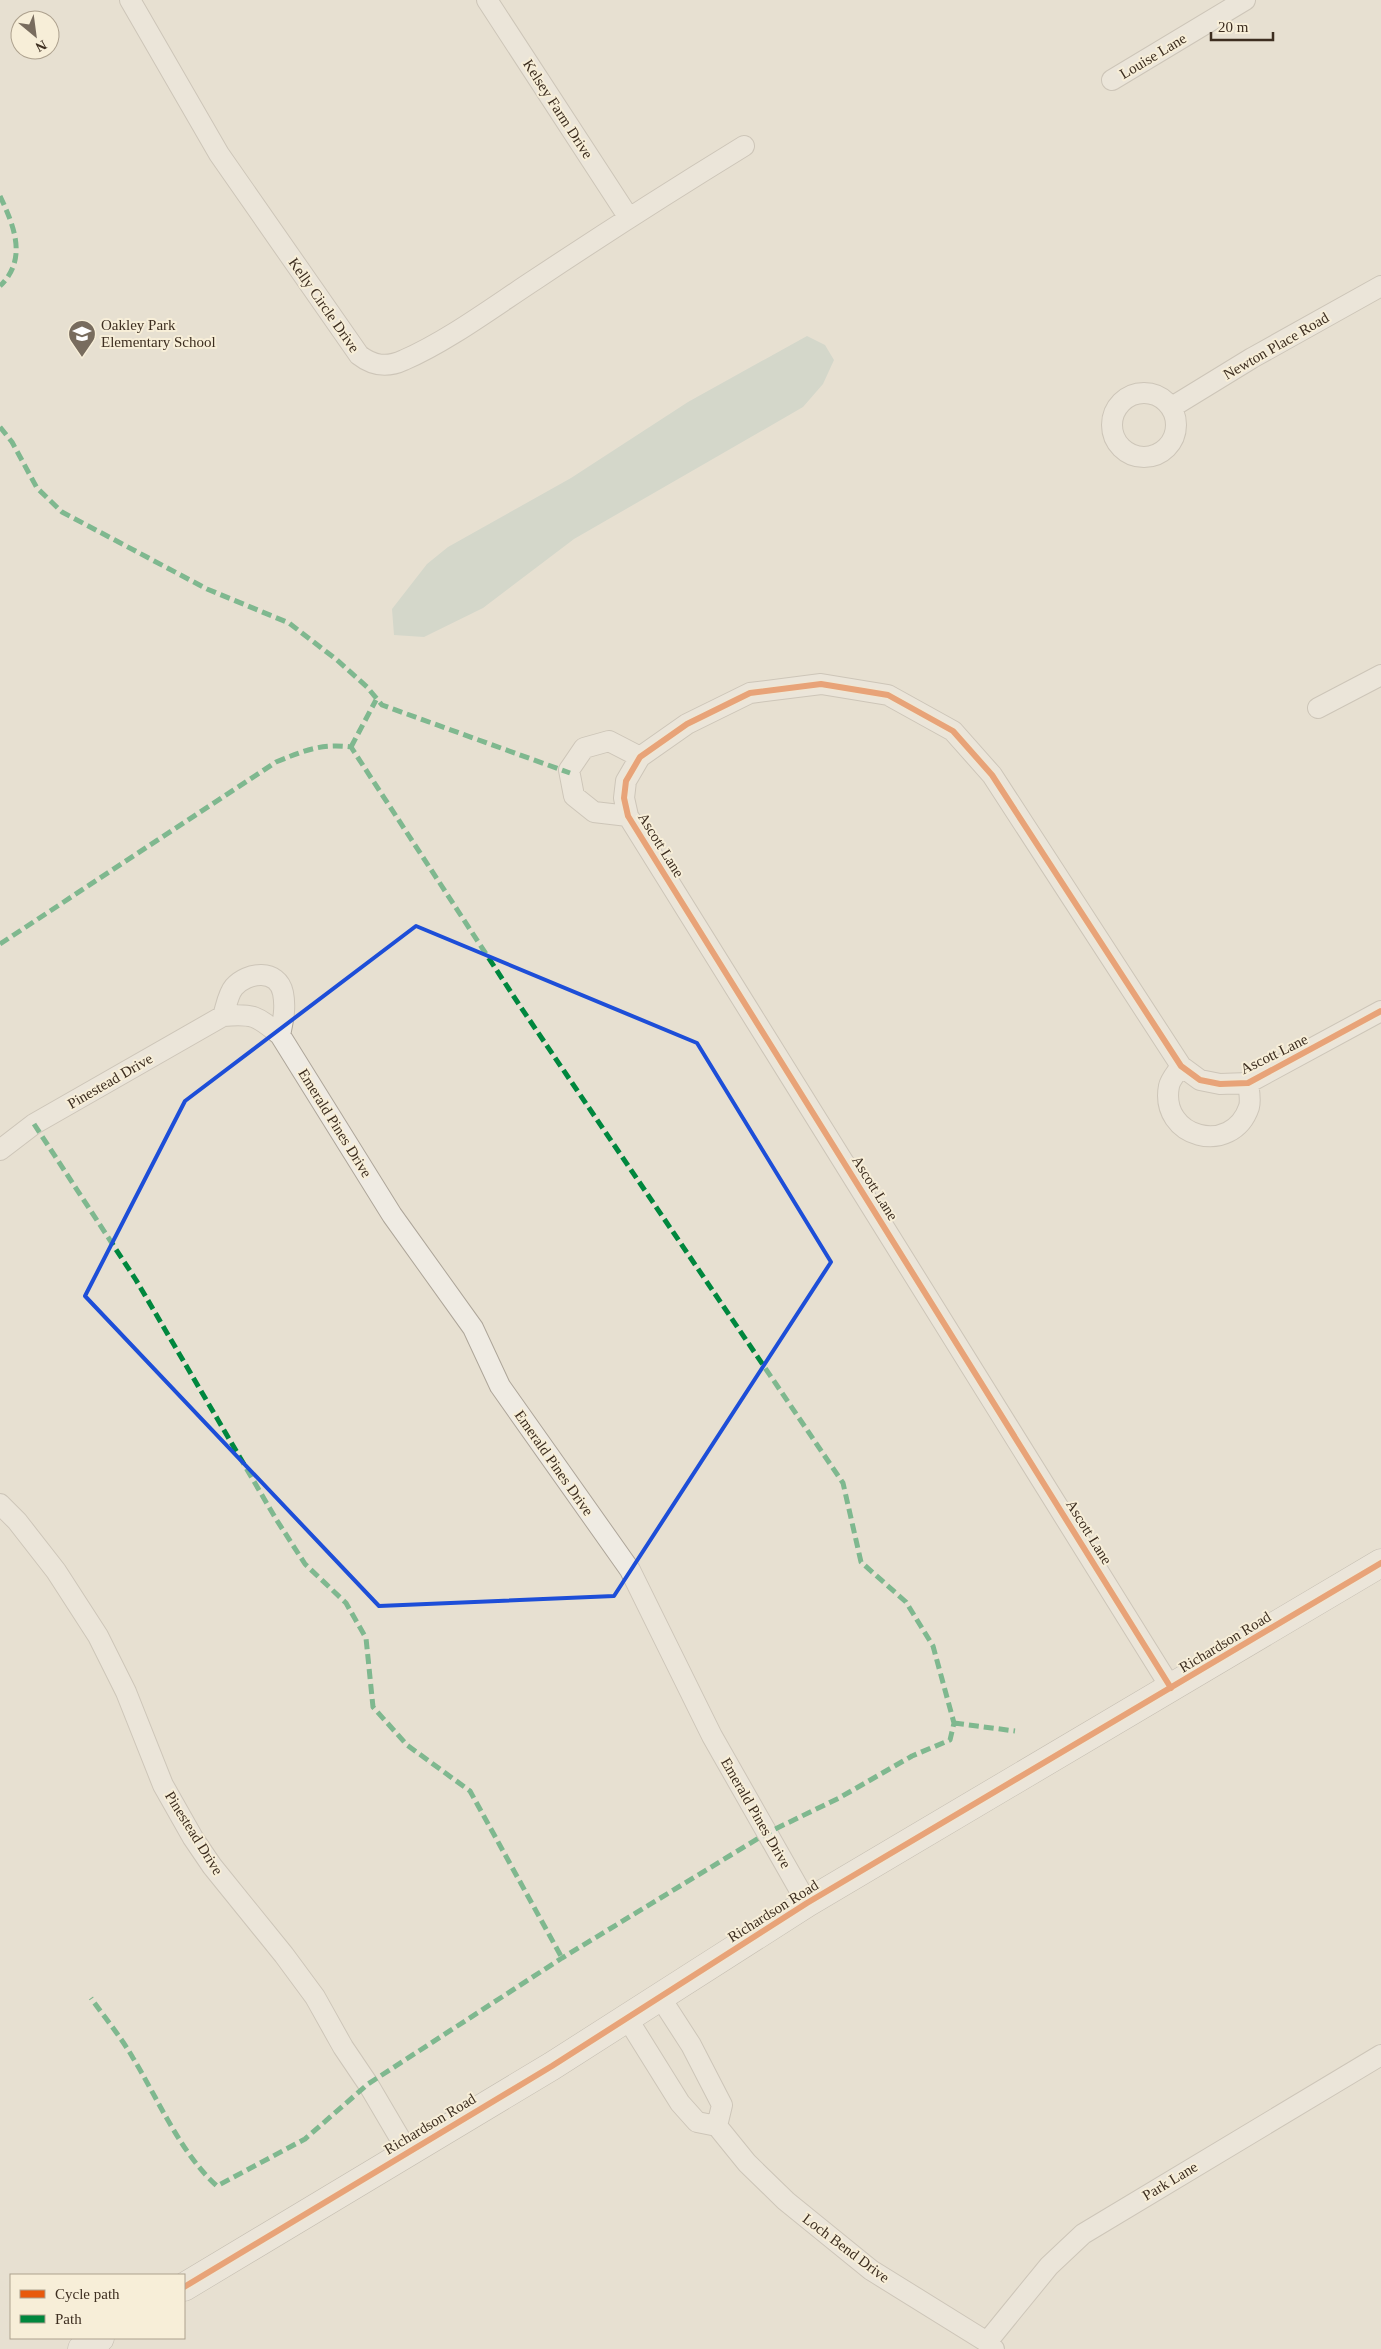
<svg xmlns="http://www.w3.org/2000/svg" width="1381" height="2349" font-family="'Times New Roman',serif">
<rect width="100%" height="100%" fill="#e7e0d1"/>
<path fill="#bcccc2" d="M807,336L825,345L834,360L823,384L803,407L574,539L483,608L424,637L394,635L392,609L427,564L448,547L571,478L688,402Z"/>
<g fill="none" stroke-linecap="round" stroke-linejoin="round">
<defs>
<path id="street" d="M130,0L219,154L359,355C373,366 387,368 404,360C448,341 496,305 536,279C605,233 674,189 744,146
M487,0L629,218
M1112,80L1245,0
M1112 425a32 32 0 1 1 64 0a32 32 0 1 1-64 0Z
M1172,407L1252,358L1381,286
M1318,708L1381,675
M628,816L594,812L574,796L569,770L584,748L609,741L640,757
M223,1016C226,1007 228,994 234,987C247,972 278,968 283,993C286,1008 283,1021 280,1035
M1181,1066C1177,1072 1170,1080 1169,1086C1159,1138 1232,1157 1249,1107C1251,1100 1249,1090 1248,1083
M0,1150L34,1124L223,1016C253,1013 257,1016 280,1035L392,1215L473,1328L500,1386L630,1570L712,1736L807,1903
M0,1504L17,1521L56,1571L98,1636L126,1692L163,1785L193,1838L212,1866L284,1955L315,1997L343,2047L368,2084L408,2152
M1171,1688L628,816L624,798L626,781L640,757L687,724L750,693L821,684L888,695L953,731L992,775L1181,1066L1200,1080L1220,1084L1248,1083L1381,1011
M660,1997L691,2045L722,2105L717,2126
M627,2018L680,2103L697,2122L717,2126L747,2163L786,2201L871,2270L987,2342L994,2349
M987,2342L1049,2266L1083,2234L1381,2055"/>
<path id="secondary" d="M184,2287L552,2066L807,1903L1381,1563
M82,2349L100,2338"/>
</defs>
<use href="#street" stroke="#ada599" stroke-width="22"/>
<use href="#secondary" stroke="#9c958a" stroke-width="29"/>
<use href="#street" stroke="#efebe3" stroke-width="20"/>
<use href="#secondary" stroke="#efebe3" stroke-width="28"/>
<path stroke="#00873e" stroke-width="5" stroke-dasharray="10 5" stroke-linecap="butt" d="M0,196C14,226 28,259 0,286
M0,427L12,442L37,488L62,512L207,589L289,623L337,660L367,687L382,705L570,773
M351,747L376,700
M0,944L276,762C303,751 321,743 351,747L520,1006L843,1483L861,1562L906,1602L933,1646L954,1723L950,1740L912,1756L839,1798L767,1833L562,1958L368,2084L305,2139L217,2186C181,2154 158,2099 133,2058C121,2037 105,2018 91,1998
M34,1124L136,1280L276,1519L305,1564L346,1603L366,1638L373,1707L407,1745L470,1791L562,1958
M954,1723L1015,1731"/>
<defs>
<path id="cycleway" d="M1171,1688L628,816L624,798L626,781L640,757L687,724L750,693L821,684L888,695L953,731L992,775L1181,1066L1200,1080L1220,1084L1248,1083L1381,1011
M184,2287L552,2066L807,1903L1381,1563"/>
</defs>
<use href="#cycleway" stroke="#f7eed8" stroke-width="9"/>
<use href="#cycleway" stroke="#e8590c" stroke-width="6"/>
</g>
<path d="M0 0H1381V2349H0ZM416,926L697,1043L831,1262L614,1596L379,1606L85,1296L185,1101Z" fill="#e7e0d1" fill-opacity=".55" fill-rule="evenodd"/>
<path fill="none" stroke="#1d4ed8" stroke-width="4" stroke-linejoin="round" d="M416,926L697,1043L831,1262L614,1596L379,1606L85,1296L185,1101Z"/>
<defs>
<symbol id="school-pin" viewBox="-11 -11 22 30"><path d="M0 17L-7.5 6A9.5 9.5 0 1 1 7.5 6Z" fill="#786c5e" stroke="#f7eed8"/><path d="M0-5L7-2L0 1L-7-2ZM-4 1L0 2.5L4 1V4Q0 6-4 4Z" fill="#fff"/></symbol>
</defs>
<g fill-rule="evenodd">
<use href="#school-pin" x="66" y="318" width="32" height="43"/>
</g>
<g text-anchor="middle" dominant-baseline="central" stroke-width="4" stroke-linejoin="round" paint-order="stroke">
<g font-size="15" fill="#3d2e20" stroke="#f7eed8">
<text transform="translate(1153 56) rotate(-31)">Louise Lane</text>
<text transform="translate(558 109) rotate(57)">Kelsey Farm Drive</text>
<text transform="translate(324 305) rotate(55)">Kelly Circle Drive</text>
<text transform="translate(1276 346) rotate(-30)">Newton Place Road</text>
<text transform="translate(661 845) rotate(58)">Ascott Lane</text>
<text transform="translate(1274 1054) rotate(-26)">Ascott Lane</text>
<text transform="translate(110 1081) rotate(-30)">Pinestead Drive</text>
<text transform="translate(335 1123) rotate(58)">Emerald Pines Drive</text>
<text transform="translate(875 1188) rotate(58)">Ascott Lane</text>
<text transform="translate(554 1463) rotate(55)">Emerald Pines Drive</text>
<text transform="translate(1089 1532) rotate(58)">Ascott Lane</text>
<text transform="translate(1225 1642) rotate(-31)">Richardson Road</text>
<text transform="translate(756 1813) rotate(60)">Emerald Pines Drive</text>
<text transform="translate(194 1833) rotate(58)">Pinestead Drive</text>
<text transform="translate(773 1911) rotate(-32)">Richardson Road</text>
<text transform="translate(430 2124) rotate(-31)">Richardson Road</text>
<text transform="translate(1170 2181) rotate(-31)">Park Lane</text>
<text transform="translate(846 2248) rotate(37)">Loch Bend Drive</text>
</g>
<g font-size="15" fill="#3d2e20" stroke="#f7eed8" text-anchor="start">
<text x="101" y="325">Oakley Park<tspan x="101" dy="17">Elementary School</tspan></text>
</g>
</g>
<rect x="10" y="2274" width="175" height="65" fill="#f7eed8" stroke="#ada18e"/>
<rect x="20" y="2290" width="25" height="8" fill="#e8590c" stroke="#ada18e"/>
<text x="55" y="2299" font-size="15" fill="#3d2e20">Cycle path</text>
<rect x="20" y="2315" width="25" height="8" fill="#00873e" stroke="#ada18e"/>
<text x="55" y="2324" font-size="15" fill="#3d2e20">Path</text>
<g transform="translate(35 35) rotate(151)"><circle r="24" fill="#f7eed8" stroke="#ada18e"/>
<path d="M0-4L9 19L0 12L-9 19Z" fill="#786c5e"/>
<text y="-8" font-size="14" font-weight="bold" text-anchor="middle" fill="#3d2e20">N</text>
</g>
<path d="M1211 32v8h62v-8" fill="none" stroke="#3d2e20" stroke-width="2.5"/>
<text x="1218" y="32" font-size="15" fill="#3d2e20" stroke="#f7eed8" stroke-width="4" paint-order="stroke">20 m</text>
</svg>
